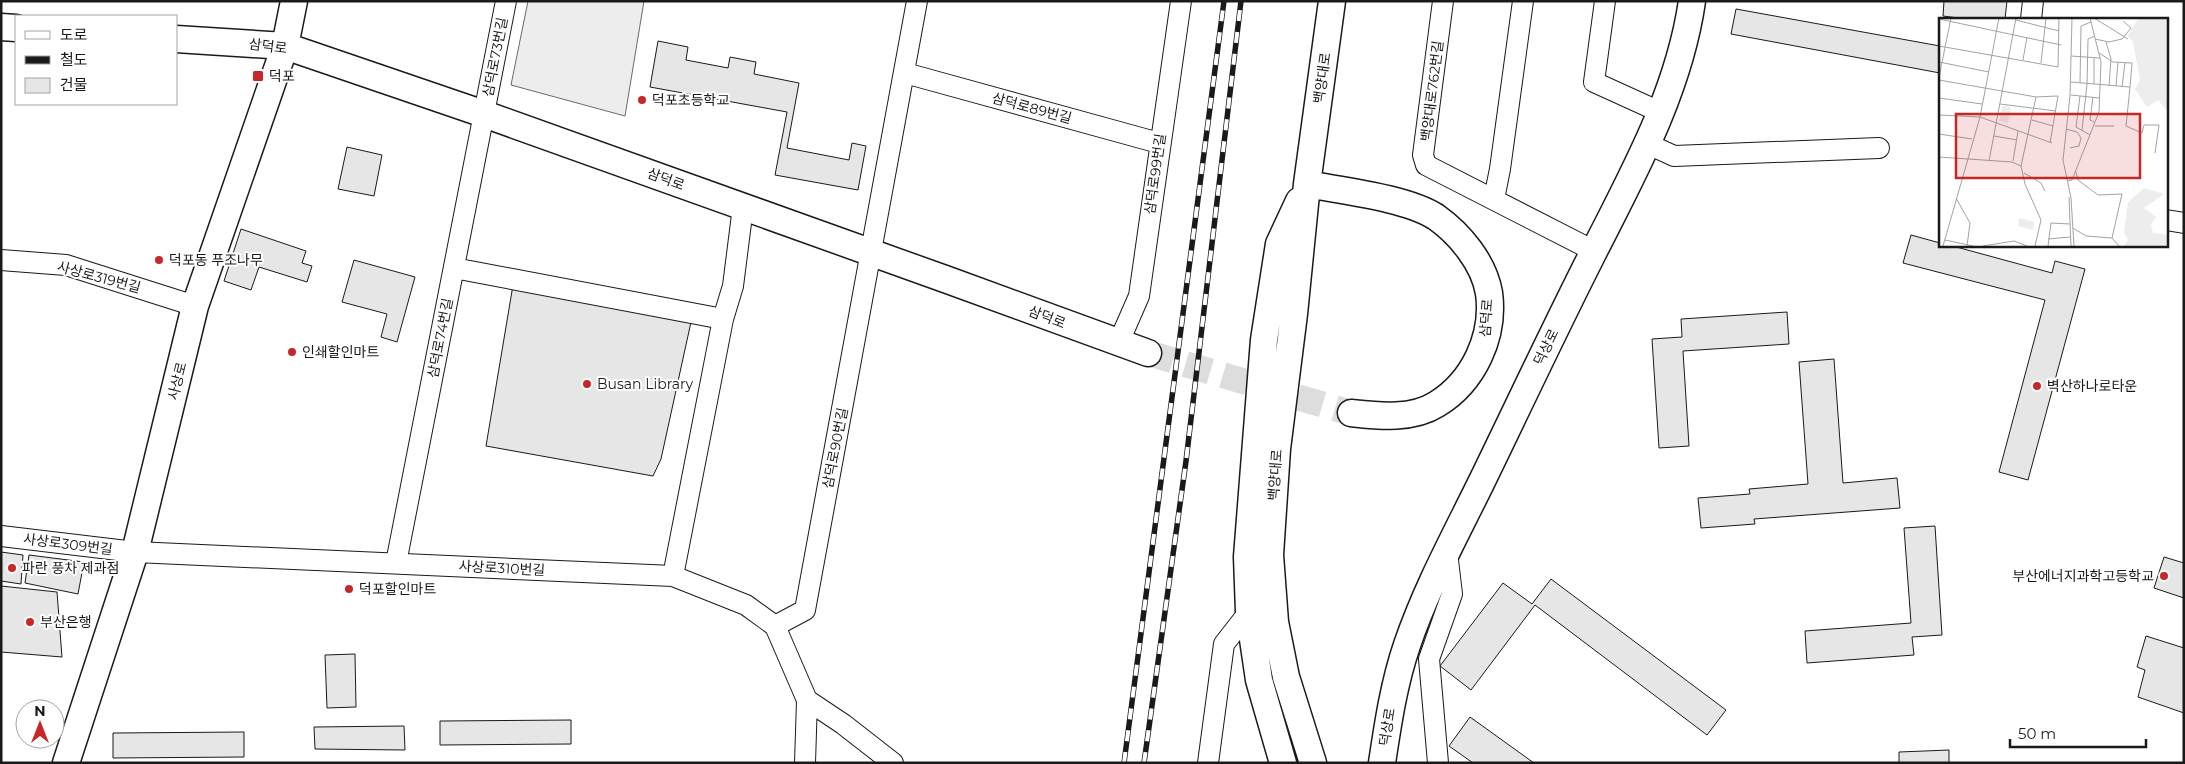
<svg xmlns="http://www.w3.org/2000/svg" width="2185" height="764" font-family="Montserrat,'Noto Sans KR',sans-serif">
<rect width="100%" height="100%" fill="#fff"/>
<path fill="#ededed" stroke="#6a6a6a" d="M528,1H644L625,116L511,85Z"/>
<path fill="#e6e6e6" stroke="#1a1a1a" d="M1944,1H2007L2005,19H1966L1943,16Z
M1736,9L1940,46V73L1731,34Z
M658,41L688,47L686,60L728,68L730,57L756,62L754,74L799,83L787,148L849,160L852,143L866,146L858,190L775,175L787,112L650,87Z
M347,147L382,155L374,196L338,189Z
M241,229L306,251L302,263L312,266L307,282L259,267L251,290L224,281Z
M1911,235L1940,243V245H1949L2052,273L2055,261L2085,269L2028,480L1999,472L2045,300L1903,263Z
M354,260L415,277L397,342L381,337L387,314L342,302Z
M513,285L691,322L661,459L653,476L486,446Z
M1787,312L1789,344L1683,351L1689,446L1659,448L1652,339L1682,337L1681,319Z
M1834,359L1843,483L1897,478L1900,508L1754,519L1755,524L1701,528L1698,498L1750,494L1749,489L1808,484L1799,362Z
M1935,526L1942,635L1912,637L1914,655L1807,663L1805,631L1911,623L1904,528Z
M1,552L23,555L21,584L1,581Z
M29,555L84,562L78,594L25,583Z
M2164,557L2184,563V598L2154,588Z
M1551,579L1726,710L1707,735L1535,605L1471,690L1440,666L1503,583L1532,604Z
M1,586L57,592L62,657L1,652Z
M2146,636L2184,648V713L2138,697L2145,670L2137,667Z
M355,654L356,707L327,708L325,655Z
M1470,717L1534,763H1473L1449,746Z
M571,720V744L440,745V721Z
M404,726L405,750L315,749L314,727Z
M244,732V757L113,758V733Z
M1949,750V763H1899V752Z"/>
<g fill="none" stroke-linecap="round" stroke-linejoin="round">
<path stroke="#ddd" stroke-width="26" stroke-dasharray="26 13" stroke-linecap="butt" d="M1148,353L1351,413"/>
<defs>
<path id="minor" d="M1443,1L1423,155L1426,165L1594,251
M1605,1L1594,82L1660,112
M2031,19L2033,1
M905,73L1159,143
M1648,144L1674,156L1879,148
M1494,199L1500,169L1523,1
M2166,220L2184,223
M1,260L66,265L195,306
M454,268L723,319
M1118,344L1139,296L1181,1
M1,536L135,552L673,576L746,605L775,626L807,700L805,763
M396,563L506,1
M673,576L723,319L733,286L743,207
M775,626L805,610L917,1
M807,700L843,724L893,763
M1208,763L1224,644L1249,612
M1438,763L1429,659L1452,594L1447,552"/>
<path id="major" d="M1,27L16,28
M176,39L285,46L484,114L945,279L1148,353
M1307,184C1343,191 1407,198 1436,217C1460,234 1484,263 1489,293C1495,337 1473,382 1437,404C1412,420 1379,416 1351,413
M66,763L135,552L195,306L285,46L294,1
M1283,763L1259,680L1249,612L1247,557L1264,340L1279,244L1299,201
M1313,763L1286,677L1275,622L1270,555L1277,449L1294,314L1307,184L1332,1
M1382,763C1388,723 1394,683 1407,645C1426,589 1455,536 1481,483C1518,407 1554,330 1592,255C1633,174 1679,92 1692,1"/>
</defs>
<use href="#minor" stroke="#1a1a1a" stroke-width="22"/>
<use href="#major" stroke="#1a1a1a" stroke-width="29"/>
<use href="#minor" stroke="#fff" stroke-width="20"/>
<use href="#major" stroke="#fff" stroke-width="26"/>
<defs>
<path id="rail" d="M1124,763L1224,1
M1144,763L1186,461L1241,1"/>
</defs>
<use href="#rail" stroke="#1a1a1a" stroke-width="5.5"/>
<use href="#rail" stroke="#fff" stroke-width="4" stroke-dasharray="11" stroke-linecap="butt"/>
</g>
<g fill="#c62828" stroke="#fff" stroke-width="2">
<rect x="252" y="70" width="12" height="12" rx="2.5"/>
<circle cx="642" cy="100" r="5"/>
<circle cx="159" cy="260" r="5"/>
<circle cx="292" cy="352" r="5"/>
<circle cx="587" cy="384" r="5"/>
<circle cx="2037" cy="386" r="5"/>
<circle cx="12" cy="568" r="5"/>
<circle cx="2164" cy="576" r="5"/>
<circle cx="349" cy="589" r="5"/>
<circle cx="30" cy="622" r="5"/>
</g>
<g text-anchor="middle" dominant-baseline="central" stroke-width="4" stroke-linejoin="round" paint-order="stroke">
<g font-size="14" fill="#1a1a1a" stroke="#fff">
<text transform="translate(268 46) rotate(7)">삼덕로</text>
<text transform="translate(495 57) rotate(-79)">삼덕로73번길</text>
<text transform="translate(1322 78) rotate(-82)">백양대로</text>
<text transform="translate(1432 91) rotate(-83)">백양대로762번길</text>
<text transform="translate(1032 108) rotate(15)">삼덕로89번길</text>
<text transform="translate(1155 174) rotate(-82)">삼덕로99번길</text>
<text transform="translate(666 179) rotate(20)">삼덕로</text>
<text transform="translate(99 277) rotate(15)">사상로319번길</text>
<text transform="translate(1047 317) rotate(21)">삼덕로</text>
<text transform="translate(1486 318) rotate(-86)">삼덕로</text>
<text transform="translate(440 338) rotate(-79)">삼덕로74번길</text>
<text transform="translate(1546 347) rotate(-64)">덕상로</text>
<text transform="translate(177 381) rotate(-76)">사상로</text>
<text transform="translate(835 448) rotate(-79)">삼덕로90번길</text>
<text transform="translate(1275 475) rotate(-86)">백양대로</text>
<text transform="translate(68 544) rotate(7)">사상로309번길</text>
<text transform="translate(502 568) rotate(3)">사상로310번길</text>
<text transform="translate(1387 727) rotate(-81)">덕상로</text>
</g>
<g font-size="14" fill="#1a1a1a" stroke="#fff" text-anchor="start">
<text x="269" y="76">덕포</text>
<text x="652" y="100">덕포초등학교</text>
<text x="169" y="260">덕포동 푸조나무</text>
<text x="302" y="352">인쇄할인마트</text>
<text x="597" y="384">Busan Library</text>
<text x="2047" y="386">벽산하나로타운</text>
<text x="22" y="568">파란 풍차 제과점</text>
<text x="2154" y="576" text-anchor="end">부산에너지과학고등학교</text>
<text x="359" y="589">덕포할인마트</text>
<text x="40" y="622">부산은행</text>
</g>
</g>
<g transform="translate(1939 18)">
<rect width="229" height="229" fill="#fff"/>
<path d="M199,0H229V94L219,82L208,89L196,71L201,62L194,24L189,18ZM63,88L72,89L69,105L60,103ZM205,170L225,176L205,190L217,199L212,206L214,215L229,217V228H185L189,222L185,214L189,184ZM80,200L95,204L94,212L79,208Z" fill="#ededed"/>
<path fill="none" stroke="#a3a3a3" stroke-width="1" d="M133,0L131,78L124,142L132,180L135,228M155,0L189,21M0,1L122,27M77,2L120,13M156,21L170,24L183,21L192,10L184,3M167,24L172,41L170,68M0,28L119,49L120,0M160,35L174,44L193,45L191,69M132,38L161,40M84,42L88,19M0,44L50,54M102,45L107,0M0,59L12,0M0,62L97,79L119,78L111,125M132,64L191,69L187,108L203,115L205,107H220L216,135M141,65L142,8L152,4M155,66V40M177,68L179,44M183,69L186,45M132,77L160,80M141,78L137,109L151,117M154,79L151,102L155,104M0,80L43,86M61,86L117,93M0,97L41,99L113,125M93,102L114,108M156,108H175M127,111L138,114L142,120L140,128L131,130M143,112L148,66L149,21L156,18M0,116L33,121M55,118L78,122M0,139L73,144L82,148L86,166L102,202L96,228M50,143L77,0M74,143L79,113M82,148L97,79M137,154L139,162L159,177L183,176L173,220M85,155L102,165L106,173M128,163L133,162L160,94L162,44L151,0M130,179L132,228M17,180L31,205L28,228M134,210L147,218L173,220L180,228M109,221L131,219M6,222L34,228M4,228L41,99L60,0M44,228L75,223L88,228M109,228L112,205L131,206"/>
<path fill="#c62828" fill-opacity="0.15" stroke="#c62828" stroke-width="2.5" d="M17,96H201V160H17Z"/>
<rect width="229" height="229" fill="none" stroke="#1a1a1a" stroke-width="2.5"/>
</g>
<rect width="2185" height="764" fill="none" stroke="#1a1a1a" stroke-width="5"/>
<rect x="15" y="15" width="162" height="90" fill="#ffffff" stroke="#a3a3a3"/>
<rect x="25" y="31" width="25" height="8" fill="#ffffff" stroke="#a3a3a3"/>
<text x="60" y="40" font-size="15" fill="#1a1a1a">도로</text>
<rect x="25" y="56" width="25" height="8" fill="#1a1a1a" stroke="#a3a3a3"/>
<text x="60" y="65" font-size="15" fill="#1a1a1a">철도</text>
<rect x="25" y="78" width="25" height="15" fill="#e6e6e6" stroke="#a3a3a3"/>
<text x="60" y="90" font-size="15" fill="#1a1a1a">건물</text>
<g transform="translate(40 724)"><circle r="24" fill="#ffffff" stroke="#a3a3a3"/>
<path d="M0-4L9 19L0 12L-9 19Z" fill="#c62828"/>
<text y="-8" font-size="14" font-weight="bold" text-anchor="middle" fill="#1a1a1a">N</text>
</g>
<path d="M2010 739v8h136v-8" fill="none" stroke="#1a1a1a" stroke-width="2.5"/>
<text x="2018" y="739" font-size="15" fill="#1a1a1a" stroke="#ffffff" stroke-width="4" paint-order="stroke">50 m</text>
</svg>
